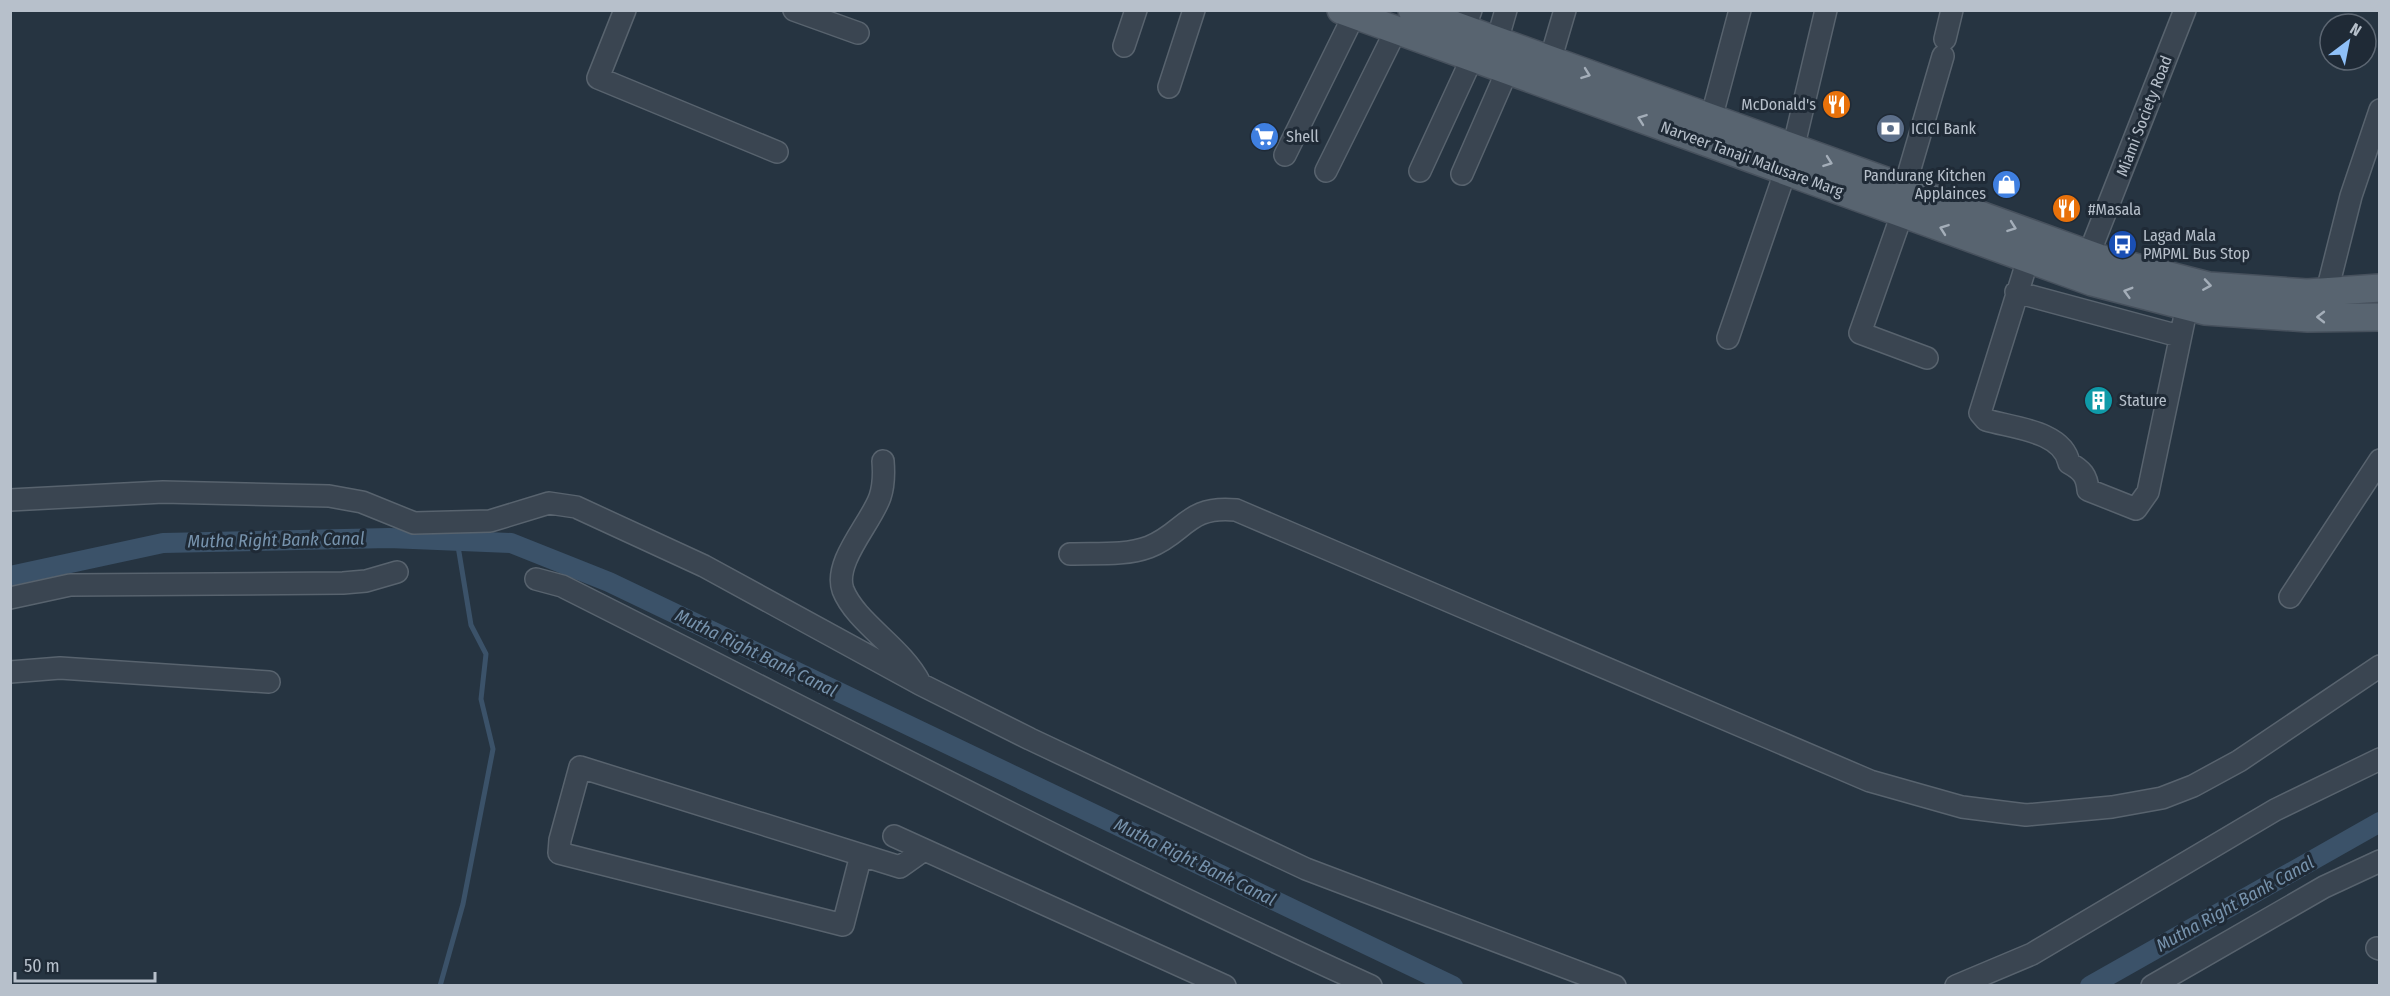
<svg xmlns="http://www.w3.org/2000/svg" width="2390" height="996" font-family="'Fira Sans Condensed',sans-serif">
<rect width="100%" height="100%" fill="#263441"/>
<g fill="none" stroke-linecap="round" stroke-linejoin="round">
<path stroke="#3b5269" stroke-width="5" d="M440,986L463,904L493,749L481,699L486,654L471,625L457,540"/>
<path stroke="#3b5269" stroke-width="20" d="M10,576L163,543L389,538L511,543L609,582L1453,986
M2090,986L2380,822"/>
<defs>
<path id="minor" d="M625,10L598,78L777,152
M794,10L858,33
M1464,29L1471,10
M1945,39L1952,10
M1497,41L1506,10
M1124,46L1136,10
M1550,61L1565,10
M1169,87L1194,10
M1711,119L1740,10
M1285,155L1354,15
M1326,171L1396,30
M1420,171L1472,58
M1462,174L1507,71
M1904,189L1943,56
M1902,214L1860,333L1927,358
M2089,254L2185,10
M2028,259L1980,413L1986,420C2013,428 2063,431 2069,463C2082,470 2087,476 2088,490L2136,509L2148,492L2187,306
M2327,291L2351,196L2380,110
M2016,292L2179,336
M1728,338L1793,149L1826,10
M883,461C884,473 884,485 880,497C871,523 833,562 843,590C856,623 902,647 920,683
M10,500L163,492L329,496L362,502L414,523L490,521L549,503L576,507L704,566L920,684L1030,739L1306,869L1615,986
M1070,554C1095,553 1125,556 1149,547C1185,533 1187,505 1236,510L1870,781L1962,807L2026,815L2112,807L2162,798L2193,786L2239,761L2380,666
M536,579L562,586C831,721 1097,862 1371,986
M2290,597L2380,460
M10,598L70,585L343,583L366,581L397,572
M10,672L60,668L269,682
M894,836L1225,986
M861,855L843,925L559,853L560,840L580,767L900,867L924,850
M2377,948L2380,949
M1956,986L2032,954L2275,810L2380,759
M2152,986L2324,887L2380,861"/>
<path id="major" d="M1341,10L2092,282L2205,311L2308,318L2380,317
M1412,10L2099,258L2209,286L2307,293L2380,288"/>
</defs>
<use href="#minor" stroke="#58636e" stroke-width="24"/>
<use href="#major" stroke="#47515d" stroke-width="30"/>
<use href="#minor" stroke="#3a4551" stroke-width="21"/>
<use href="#major" stroke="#586470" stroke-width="27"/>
</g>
<defs><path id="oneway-chevron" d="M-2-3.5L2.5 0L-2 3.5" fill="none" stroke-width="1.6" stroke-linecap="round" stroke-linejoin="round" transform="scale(1.5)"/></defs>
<g stroke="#a4aeb9">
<use href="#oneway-chevron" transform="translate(1586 74) rotate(20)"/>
<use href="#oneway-chevron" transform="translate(1642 119) rotate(-160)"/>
<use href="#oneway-chevron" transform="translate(1828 162) rotate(20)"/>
<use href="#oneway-chevron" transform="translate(2012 227) rotate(20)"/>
<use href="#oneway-chevron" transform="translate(1944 229) rotate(-160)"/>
<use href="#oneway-chevron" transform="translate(2207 285) rotate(9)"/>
<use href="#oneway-chevron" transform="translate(2128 292) rotate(-164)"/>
<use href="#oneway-chevron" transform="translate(2321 317) rotate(180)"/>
</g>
<defs>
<symbol id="restaurant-disc" viewBox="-11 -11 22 22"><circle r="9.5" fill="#e8710a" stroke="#1f2a36"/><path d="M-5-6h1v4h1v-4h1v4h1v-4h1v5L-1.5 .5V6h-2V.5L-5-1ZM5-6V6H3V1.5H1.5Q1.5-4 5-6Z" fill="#fff"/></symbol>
<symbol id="bank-disc" viewBox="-11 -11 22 22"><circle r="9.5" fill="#5c6f8a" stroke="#1f2a36"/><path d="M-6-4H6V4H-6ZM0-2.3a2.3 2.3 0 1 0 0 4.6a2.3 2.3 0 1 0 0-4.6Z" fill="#fff"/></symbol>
<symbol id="supermarket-disc" viewBox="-11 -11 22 22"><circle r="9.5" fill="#3f7fe0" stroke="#1f2a36"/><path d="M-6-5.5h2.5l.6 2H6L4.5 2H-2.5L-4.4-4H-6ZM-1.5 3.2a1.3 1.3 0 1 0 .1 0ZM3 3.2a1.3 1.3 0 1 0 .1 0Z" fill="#fff"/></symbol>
<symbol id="shop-disc" viewBox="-11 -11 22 22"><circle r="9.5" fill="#3f7fe0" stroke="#1f2a36"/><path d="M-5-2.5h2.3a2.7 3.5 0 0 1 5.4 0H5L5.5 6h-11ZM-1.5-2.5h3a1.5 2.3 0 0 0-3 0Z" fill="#fff"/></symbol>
<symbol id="bus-disc" viewBox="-11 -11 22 22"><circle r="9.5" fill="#1a4fb4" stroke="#1f2a36"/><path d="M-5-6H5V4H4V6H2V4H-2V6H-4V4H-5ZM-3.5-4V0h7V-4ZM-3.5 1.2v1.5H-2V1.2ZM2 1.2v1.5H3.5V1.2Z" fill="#fff"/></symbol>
<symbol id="building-disc" viewBox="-11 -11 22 22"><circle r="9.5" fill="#0f9aa8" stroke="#1f2a36"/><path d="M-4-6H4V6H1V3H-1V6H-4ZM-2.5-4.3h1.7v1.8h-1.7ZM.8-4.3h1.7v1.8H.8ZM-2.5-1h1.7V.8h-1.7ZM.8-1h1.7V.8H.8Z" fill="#fff"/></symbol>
</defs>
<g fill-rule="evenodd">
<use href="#restaurant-disc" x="1820" y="88" width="33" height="33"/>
<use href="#bank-disc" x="1874" y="112" width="33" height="33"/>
<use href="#supermarket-disc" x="1248" y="120" width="33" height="33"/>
<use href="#shop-disc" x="1990" y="168" width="33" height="33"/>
<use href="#restaurant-disc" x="2050" y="192" width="33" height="33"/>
<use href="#bus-disc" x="2106" y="228" width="33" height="33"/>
<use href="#building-disc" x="2082" y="384" width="33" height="33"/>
</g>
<g text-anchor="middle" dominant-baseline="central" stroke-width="6" stroke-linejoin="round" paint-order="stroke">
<g font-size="16" fill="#b7c0cb" stroke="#1f2a36" text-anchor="start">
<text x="1816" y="104" text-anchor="end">McDonald's</text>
<text x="1911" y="128">ICICI Bank</text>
<text x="1286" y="136">Shell</text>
<text x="1986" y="175" text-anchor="end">Pandurang Kitchen<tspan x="1986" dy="18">Applainces</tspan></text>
<text x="2088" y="209">#Masala</text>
<text x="2143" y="235">Lagad Mala<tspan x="2143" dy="18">PMPML Bus Stop</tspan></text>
<text x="2119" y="400">Stature</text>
</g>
<g font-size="16" fill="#b7c0cb" stroke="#1f2a36">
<text transform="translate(2144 116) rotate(-69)">Miami Society Road</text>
<text transform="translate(1752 159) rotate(20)">Narveer Tanaji Malusare Marg</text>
</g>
<g font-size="18" font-style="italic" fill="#7793ad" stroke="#1f2a36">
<text transform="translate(276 540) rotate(-1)">Mutha Right Bank Canal</text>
<text transform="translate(756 653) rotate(26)">Mutha Right Bank Canal</text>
<text transform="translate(1195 862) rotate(26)">Mutha Right Bank Canal</text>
<text transform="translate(2235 904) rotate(-29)">Mutha Right Bank Canal</text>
</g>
</g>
<rect width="2390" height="996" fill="none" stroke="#b7c0cb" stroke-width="24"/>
<g transform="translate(2348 42) rotate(32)"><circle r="28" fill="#1f2a36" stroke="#5c6672" stroke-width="1.5"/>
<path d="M0-4.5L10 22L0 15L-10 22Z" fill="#8fc0f8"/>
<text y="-9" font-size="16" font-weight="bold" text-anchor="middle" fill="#b7c0cb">N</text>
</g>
<path d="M15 972v9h140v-9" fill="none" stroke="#b7c0cb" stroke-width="3"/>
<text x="24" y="972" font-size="18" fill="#b7c0cb" stroke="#1f2a36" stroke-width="4.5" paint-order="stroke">50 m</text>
</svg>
